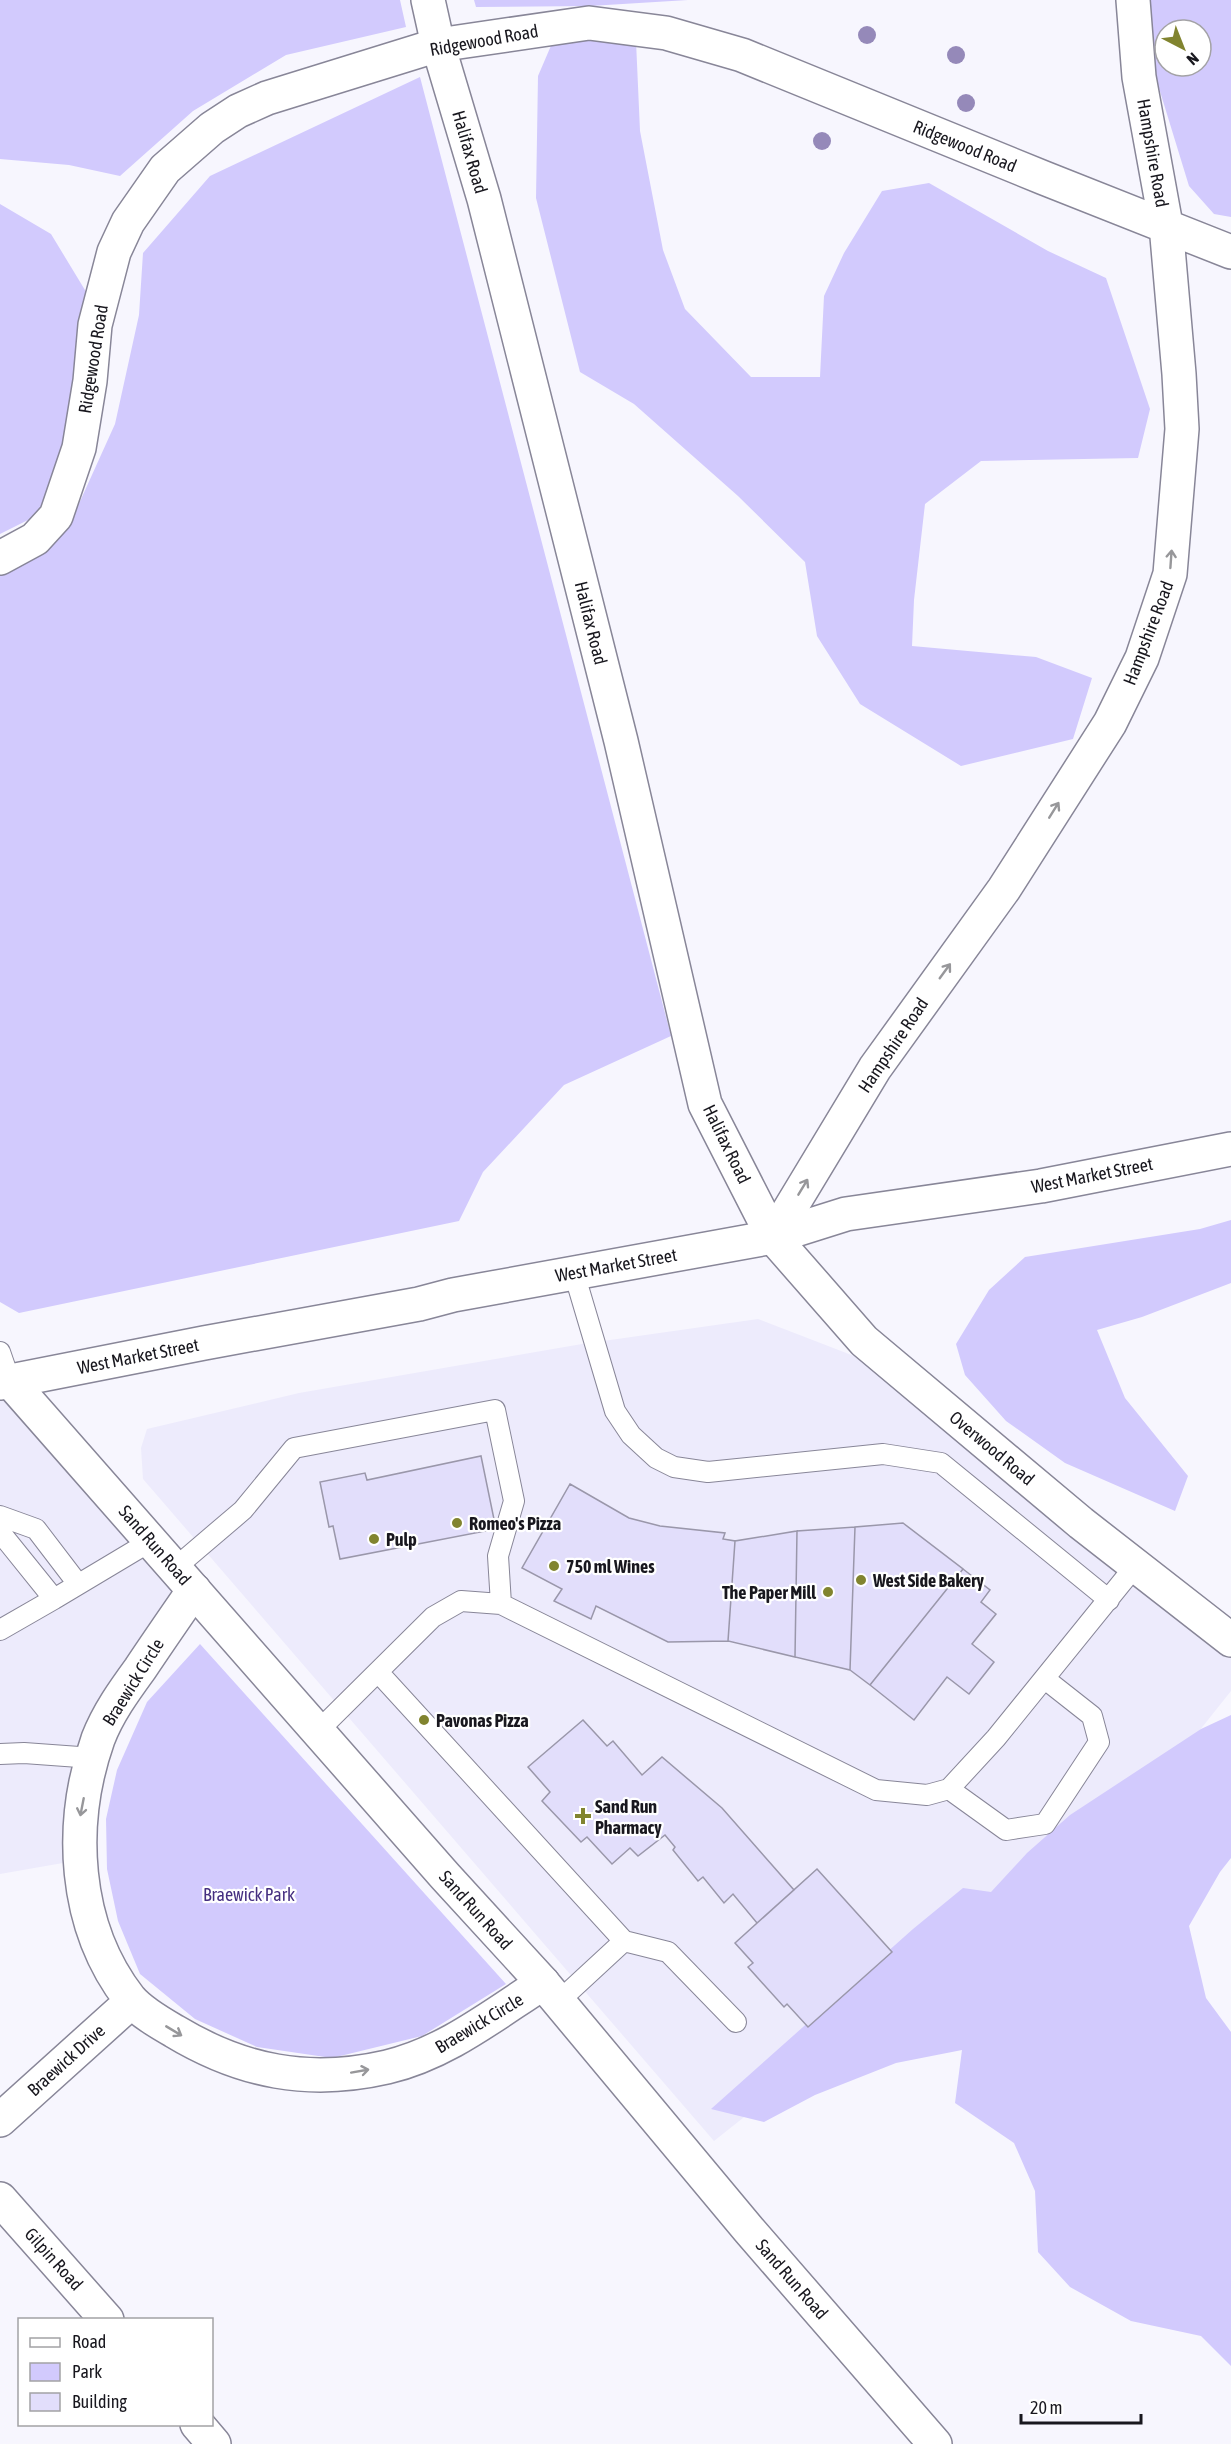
<svg xmlns="http://www.w3.org/2000/svg" width="1231" height="2444" font-family="'Asap Condensed',sans-serif">
<rect width="100%" height="100%" fill="#f7f6fe"/>
<path fill="#edebfc" d="M758,1319L867,1361L1197,1636L1231,1657V1691L1027,1947L978,1931L714,2141L143,1479L141,1448L147,1429L299,1393L582,1344Z
M0,1352L194,1590L113,1708L80,1860L0,1874Z"/>
<path fill="#d2cafd" fill-rule="evenodd" d="M0,0H400L406,27L286,55L193,111L120,176L69,165L0,159Z
M474,0H688L590,6L476,7Z
M1150,0H1231V217L1214,214L1189,186L1151,62ZM1165,30H1201V66H1165Z
M553,41H636L640,131L663,250L685,309L751,377H820L824,296L844,253L882,191L929,183L1048,251L1106,278L1150,409L1138,458L981,461L925,504L914,600L912,646L1036,657L1092,678L1073,739L961,766L860,704L817,636L805,562L738,496L634,404L580,372L536,198L538,76Z
M420,77L671,1036L564,1085L483,1172L459,1221L19,1313L0,1302V571L68,528L115,424L139,315L143,253L210,176Z
M0,204L51,234L88,295L71,436L46,511L0,534Z
M1231,1220V1283L1142,1317L1097,1330L1125,1398L1188,1476L1175,1511L1065,1463L1006,1421L965,1375L956,1344L989,1290L1025,1257L1200,1229Z
M200,1644L506,1984L422,2036L332,2058L257,2047L195,2019L140,1974L118,1921L107,1869L106,1819L117,1770L147,1702Z
M1231,1715V1858L1220,1872L1189,1926L1206,1998L1231,2032V2366L1201,2336L1131,2321L1070,2287L1038,2252L1035,2191L1014,2143L955,2103L962,2050L896,2063L815,2095L764,2122L711,2109L913,1929L963,1888L991,1892L1027,1853L1070,1815L1201,1729Z"/>
<path fill="#e2defb" stroke="#9a97aa" stroke-width="1.5" d="M481,1456L496,1529L340,1559L333,1526L329,1527L320,1482L365,1473L367,1480Z
M570,1484L629,1518L660,1526L725,1533L723,1539L735,1541L728,1641L668,1642L596,1606L591,1619L554,1601L562,1589L522,1568Z
M903,1523L963,1569L870,1685L850,1670L855,1527Z
M855,1527L850,1670L795,1657L797,1531Z
M797,1531L795,1657L728,1641L735,1541Z
M963,1569L990,1590L981,1602L996,1614L972,1644L994,1662L969,1694L947,1677L914,1720L870,1685Z
M583,1720L607,1746L613,1741L642,1775L662,1757L722,1808L794,1890L757,1923L733,1894L724,1903L703,1877L698,1881L673,1850L675,1847L665,1835L638,1856L630,1848L612,1864L587,1837L581,1842L542,1801L550,1792L528,1767Z
M817,1869L892,1952L808,2027L787,2004L784,2007L748,1967L753,1963L735,1943Z"/>
<g fill="none" stroke-linecap="round" stroke-linejoin="round">
<defs>
<path id="service" d="M574,1273L615,1411L631,1435L656,1458L674,1467L708,1472L883,1454L941,1463L1109,1600
M0,1352L10,1381
M0,1516L36,1529L78,1584
M0,1532L54,1599L151,1541
M175,1568L243,1510L294,1448L495,1410L514,1501L498,1556L501,1604
M0,1630L54,1599
M378,1672L624,1941
M318,1731L433,1617L461,1601L501,1604L876,1790L927,1795L949,1789L996,1738L1136,1565
M0,1754L24,1753L93,1758
M949,1789L1006,1830L1045,1824L1099,1742L1092,1716L1045,1679
M558,2002L624,1941L668,1952L736,2022"/>
<path id="minor" d="M1133,0L1139,77L1166,225L1179,374L1182,429L1170,574L1142,658L1110,723L1004,889L875,1068L773,1237L864,1341L1081,1523L1231,1640
M0,558L35,539L56,516L79,448L90,381L95,325L114,252L128,222L165,169L212,128L238,111L267,98L438,45L589,23L666,33L742,55L1044,178L1231,252
M194,1590C176,1616 158,1642 140,1669C124,1691 108,1713 98,1739C68,1824 73,1926 130,1999C141,2012 160,2023 174,2031C242,2072 309,2085 387,2067C446,2053 493,2015 543,1983
M0,2120L132,2001
M0,2199L107,2320
M197,2424L214,2444"/>
<path id="tertiary" d="M428,0L438,45L484,199L621,741L705,1104L773,1237
M10,1381L445,1876L543,1983L749,2230L935,2444"/>
<path id="primary" d="M0,1383L204,1343L419,1304L453,1295L773,1237L846,1214L1041,1186L1231,1149"/>
</defs>
<use href="#service" stroke="#888698" stroke-width="22"/>
<use href="#minor" stroke="#888698" stroke-width="36"/>
<use href="#tertiary" stroke="#888698" stroke-width="36"/>
<use href="#primary" stroke="#888698" stroke-width="36"/>
<use href="#service" stroke="#fff" stroke-width="20"/>
<use href="#minor" stroke="#fff" stroke-width="33"/>
<use href="#tertiary" stroke="#fff" stroke-width="33"/>
<use href="#primary" stroke="#fff" stroke-width="33"/>
</g>
<g fill="#9589b9">
<circle cx="867" cy="35" r="9"/>
<circle cx="956" cy="55" r="9"/>
<circle cx="966" cy="103" r="9"/>
<circle cx="822" cy="141" r="9"/>
</g>
<defs><path id="oneway-shaft" d="M-6 0H5M1.5-3L5.5 0L1.5 3" fill="none" stroke-width="1.6" stroke-linecap="round" stroke-linejoin="round" transform="scale(1.5)"/></defs>
<g stroke="#97979a">
<use href="#oneway-shaft" transform="translate(1171 559) rotate(-86)"/>
<use href="#oneway-shaft" transform="translate(1054 810) rotate(-58)"/>
<use href="#oneway-shaft" transform="translate(945 971) rotate(-54)"/>
<use href="#oneway-shaft" transform="translate(803 1187) rotate(-59)"/>
<use href="#oneway-shaft" transform="translate(82 1807) rotate(101)"/>
<use href="#oneway-shaft" transform="translate(174 2031) rotate(31)"/>
<use href="#oneway-shaft" transform="translate(360 2071) rotate(-10)"/>
</g>
<g fill="#81842f" stroke="#fff" stroke-width="2">
<circle cx="457" cy="1523" r="6"/>
<circle cx="374" cy="1539" r="6"/>
<circle cx="554" cy="1566" r="6"/>
<circle cx="861" cy="1580" r="6"/>
<circle cx="828" cy="1592" r="6"/>
<circle cx="424" cy="1720" r="6"/>
<path d="M580 1807h6v6h6v6h-6v6h-6v-6h-6v-6h6z"/>
</g>
<g text-anchor="middle" dominant-baseline="central" stroke-width="4.5" stroke-linejoin="round" paint-order="stroke">
<g font-size="18" fill="#18171e" stroke="#fff">
<text transform="translate(484 40) rotate(-10)">Ridgewood Road</text>
<text transform="translate(965 146) rotate(22)">Ridgewood Road</text>
<text transform="translate(470 152) rotate(74)">Halifax Road</text>
<text transform="translate(1153 153) rotate(80)">Hampshire Road</text>
<text transform="translate(93 359) rotate(-81)">Ridgewood Road</text>
<text transform="translate(591 623) rotate(76)">Halifax Road</text>
<text transform="translate(1148 633) rotate(-69)">Hampshire Road</text>
<text transform="translate(893 1045) rotate(-56)">Hampshire Road</text>
<text transform="translate(727 1144) rotate(64)">Halifax Road</text>
<text transform="translate(1092 1175) rotate(-11)">West Market Street</text>
<text transform="translate(616 1265) rotate(-10)">West Market Street</text>
<text transform="translate(138 1356) rotate(-11)">West Market Street</text>
<text transform="translate(992 1448) rotate(40)">Overwood Road</text>
<text transform="translate(155 1545) rotate(49)">Sand Run Road</text>
<text transform="translate(133 1682) rotate(-58)">Braewick Circle</text>
<text transform="translate(476 1910) rotate(48)">Sand Run Road</text>
<text transform="translate(479 2023) rotate(-31)">Braewick Circle</text>
<text transform="translate(66 2060) rotate(-42)">Braewick Drive</text>
<text transform="translate(54 2259) rotate(48)">Gilpin Road</text>
<text transform="translate(792 2279) rotate(49)">Sand Run Road</text>
</g>
<g font-size="18" font-weight="bold" fill="#18171e" stroke="#fff" text-anchor="start">
<text x="469" y="1523">Romeo's Pizza</text>
<text x="386" y="1539">Pulp</text>
<text x="566" y="1566">750 ml Wines</text>
<text x="873" y="1580">West Side Bakery</text>
<text x="816" y="1592" text-anchor="end">The Paper Mill</text>
<text x="436" y="1720">Pavonas Pizza</text>
<text x="595" y="1806">Sand Run<tspan x="595" dy="21">Pharmacy</tspan></text>
</g>
<g font-size="18" fill="#452f80" stroke="#fff">
<text x="249" y="1894">Braewick Park</text>
</g>
</g>
<rect x="18" y="2318" width="195" height="108" fill="#ffffff" stroke="#a3a2a5" stroke-width="1.5"/>
<rect x="30" y="2338" width="30" height="9" fill="#ffffff" stroke="#a3a2a5" stroke-width="1.5"/>
<text x="72" y="2348" font-size="18" fill="#18171e">Road</text>
<rect x="30" y="2363" width="30" height="18" fill="#d2cafd" stroke="#a3a2a5" stroke-width="1.5"/>
<text x="72" y="2378" font-size="18" fill="#18171e">Park</text>
<rect x="30" y="2393" width="30" height="18" fill="#e2defb" stroke="#a3a2a5" stroke-width="1.5"/>
<text x="72" y="2408" font-size="18" fill="#18171e">Building</text>
<g transform="translate(1183 48) rotate(138)"><circle r="28" fill="#ffffff" stroke="#a3a2a5" stroke-width="1.5"/>
<path d="M0-4.5L10 22L0 15L-10 22Z" fill="#81842f"/>
<text y="-9" font-size="16" font-weight="bold" text-anchor="middle" fill="#18171e">N</text>
</g>
<path d="M1021 2414v9h120v-9" fill="none" stroke="#18171e" stroke-width="3"/>
<text x="1030" y="2414" font-size="18" fill="#18171e" stroke="#ffffff" stroke-width="4.5" paint-order="stroke">20 m</text>
</svg>
